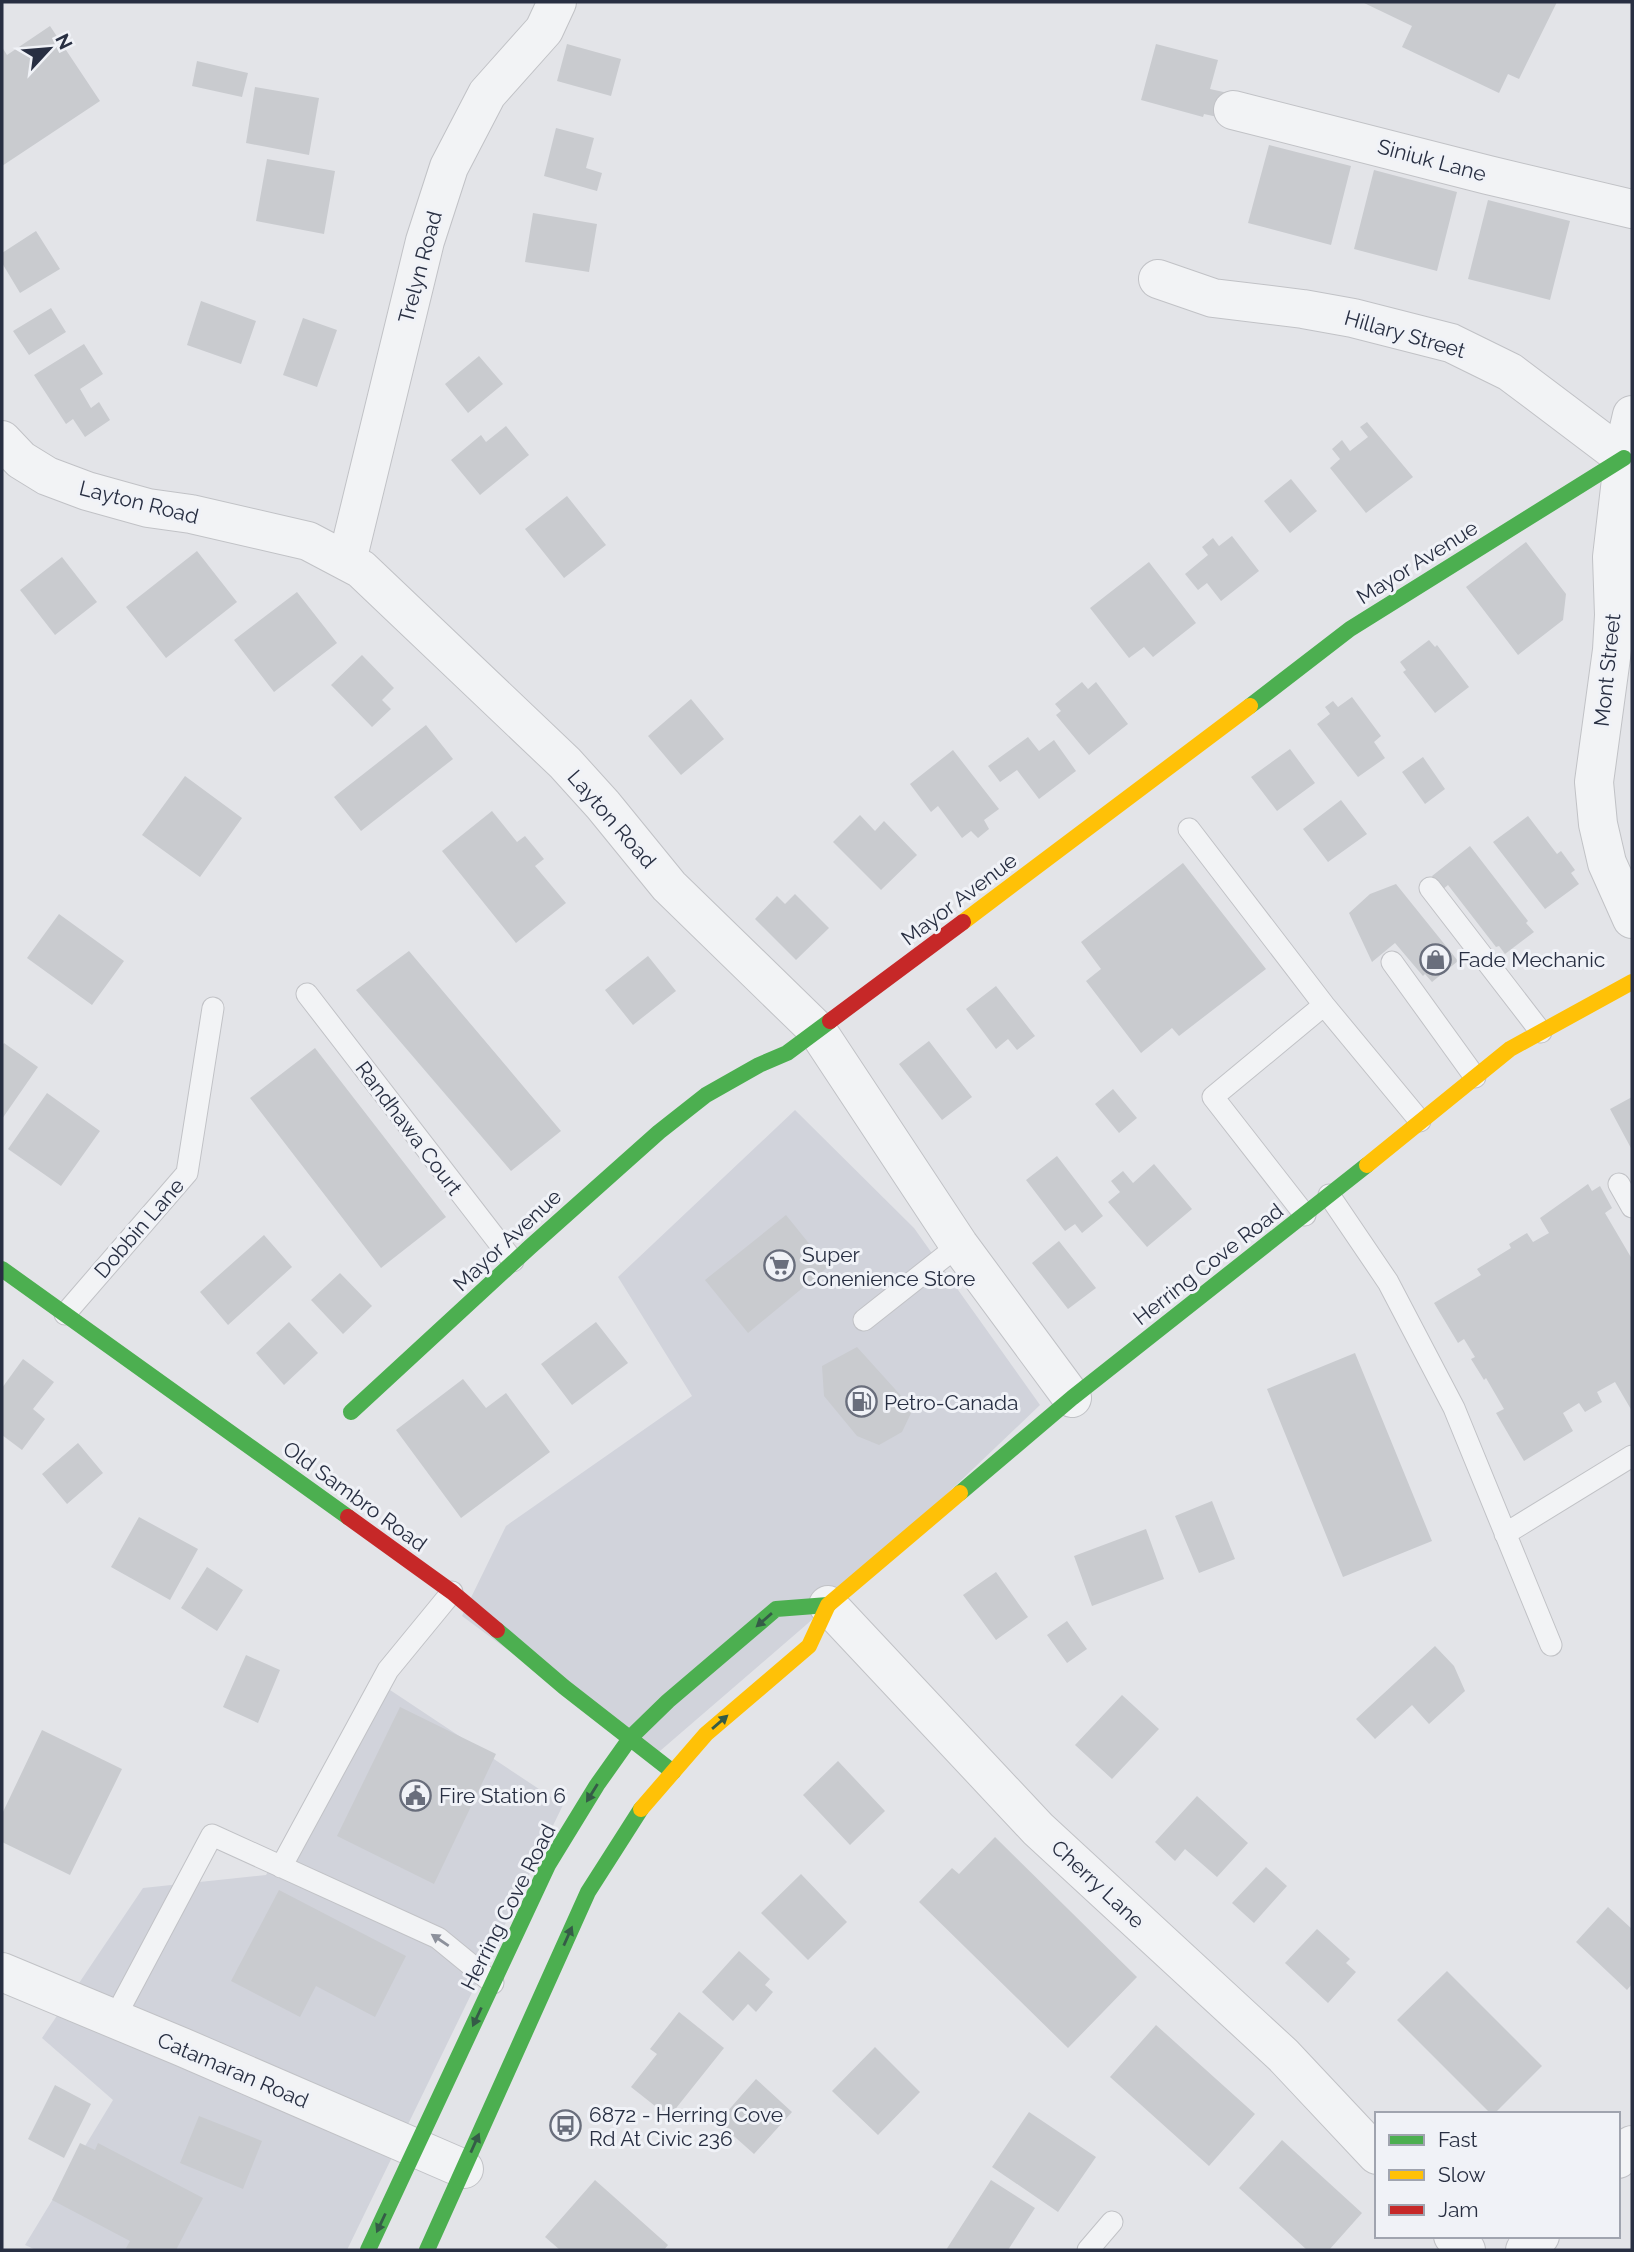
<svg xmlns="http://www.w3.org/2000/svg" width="1634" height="2252" font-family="Raleway,sans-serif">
<rect width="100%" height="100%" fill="#e3e4e8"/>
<path fill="#d1d3db" d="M795,1110L914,1228L1040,1405L843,1593L653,1757L462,1616L506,1526L692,1396L618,1277Z
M387,1688L563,1805L347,2250H36L25,2245L113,2100L42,2038L143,1888L266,1875Z"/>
<path fill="#c9cbcf" d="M1362,2H1557L1519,79L1508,74L1499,93L1402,47L1412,26Z
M50,26L100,101L2,166V47L7,55Z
M567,44L621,59L611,96L557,81Z
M1156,44L1218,60L1210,89L1228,93L1222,118L1204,114L1203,117L1141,100Z
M197,61L248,73L242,97L192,86Z
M255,87L319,98L309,155L246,143Z
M556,128L594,138L586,168L602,173L597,191L544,176Z
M1269,145L1351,166L1331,245L1248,223Z
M267,159L335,171L324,234L256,221Z
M1374,170L1457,192L1437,271L1354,249Z
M1488,200L1570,221L1550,300L1468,279Z
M533,213L597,224L589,272L525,262Z
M36,231L60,269L20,293L2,263V253Z
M201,301L256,321L241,364L187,345Z
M51,308L66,332L29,355L13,331Z
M303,318L337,330L317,387L283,375Z
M84,344L103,374L80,389L91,408L99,402L110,420L85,437L73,419L66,424L34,375Z
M479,356L503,384L468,413L445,384Z
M1367,422L1413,477L1366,513L1330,468L1340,459L1332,449L1342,440L1350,451L1368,437L1360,427Z
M506,426L529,455L480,495L451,460L481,435L486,442Z
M1291,479L1317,511L1290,533L1264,501Z
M567,496L606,545L564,578L525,529Z
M1232,536L1259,571L1221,601L1207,583L1198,590L1185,574L1208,555L1202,547L1213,538L1219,546Z
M1526,542L1566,594L1563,620L1518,655L1466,587Z
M197,551L237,602L166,658L126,607Z
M62,557L97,602L55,635L20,590Z
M1149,562L1196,623L1153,657L1144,647L1129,658L1090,608Z
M297,592L337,643L274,692L234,640Z
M1429,640L1435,647L1437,645L1469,687L1435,713L1403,672L1406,670L1400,662Z
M362,655L394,688L382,700L391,709L372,727L331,685Z
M1082,682L1088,689L1096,682L1128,724L1089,755L1056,715L1061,711L1055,704Z
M1352,697L1381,736L1374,742L1385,758L1358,777L1317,724L1330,714L1325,707L1333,701L1338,707Z
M691,699L724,739L681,775L648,736Z
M426,725L453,759L361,831L334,797Z
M1028,737L1039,751L1054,740L1076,771L1039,799L1017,770L1000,782L988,766Z
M1290,749L1315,783L1277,811L1251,777Z
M953,750L999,809L984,820L989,829L978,838L971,831L962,838L938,806L931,812L910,784Z
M1423,757L1445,789L1425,804L1402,772Z
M185,776L242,818L200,877L142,835Z
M1341,800L1367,834L1328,862L1303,829Z
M492,811L517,842L525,836L544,859L535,866L566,903L516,943L442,851Z
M860,815L875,831L884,821L917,855L881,890L833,842Z
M1528,816L1557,854L1561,851L1575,870L1571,873L1579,884L1545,909L1493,842Z
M1470,846L1528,921L1526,923L1534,932L1505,954L1499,946L1496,947L1448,885L1442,890L1432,876Z
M1183,863L1266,969L1179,1036L1172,1028L1141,1053L1086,981L1101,969L1081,942Z
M1396,884L1458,961L1432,982L1425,974L1423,976L1395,943L1372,962L1349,913L1370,894Z
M795,894L829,928L796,960L755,919L777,896L785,904Z
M59,914L124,961L92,1005L27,958Z
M409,951L561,1131L511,1171L356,990Z
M648,956L676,991L633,1025L605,990Z
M996,986L1035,1036L1017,1050L1008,1039L996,1049L966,1009Z
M929,1041L972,1097L942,1120L899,1064Z
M4,1043L38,1067L2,1119V1046Z
M315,1048L446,1217L381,1268L250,1098Z
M1113,1089L1137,1118L1119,1133L1095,1104Z
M47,1093L100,1131L61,1186L8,1149Z
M1632,1097V1150L1610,1109Z
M1057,1156L1103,1216L1082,1233L1075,1224L1065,1231L1026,1180Z
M1154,1164L1192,1209L1147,1247L1108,1202L1120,1192L1111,1181L1123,1171L1133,1183Z
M1588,1184L1592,1191L1600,1186L1612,1208L1605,1213L1632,1259V1411L1615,1382L1597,1392L1602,1402L1585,1412L1579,1403L1563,1413L1573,1431L1524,1461L1496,1413L1504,1409L1486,1378L1484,1380L1471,1359L1475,1357L1464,1339L1458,1343L1434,1303L1481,1275L1477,1269L1511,1248L1509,1244L1527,1233L1533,1242L1549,1233L1540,1218Z
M786,1215L828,1267L748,1333L705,1280Z
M264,1235L292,1267L228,1325L200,1292Z
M1059,1241L1096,1288L1068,1309L1032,1263Z
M340,1273L372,1306L343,1334L311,1300Z
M289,1322L318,1353L284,1385L256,1353Z
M596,1322L628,1363L572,1405L541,1364Z
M857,1347L913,1409L902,1432L879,1445L857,1436L824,1396L822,1366Z
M1355,1353L1432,1541L1343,1577L1267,1389Z
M23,1359L54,1382L33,1409L45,1419L22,1450L2,1435V1388Z
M463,1379L486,1408L506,1393L550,1452L461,1518L396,1430Z
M78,1443L103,1473L67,1504L42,1474Z
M1212,1501L1235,1559L1199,1573L1175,1516Z
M139,1517L198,1549L170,1600L111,1567Z
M1146,1529L1164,1579L1092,1606L1074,1556Z
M207,1567L243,1590L217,1631L181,1608Z
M996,1572L1028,1617L996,1640L963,1595Z
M1067,1621L1087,1649L1067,1663L1047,1635Z
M1435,1646L1454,1666L1465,1691L1429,1724L1412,1705L1375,1739L1356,1719Z
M246,1655L280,1670L258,1723L223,1707Z
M1122,1695L1159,1729L1112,1779L1075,1745Z
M400,1707L496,1754L434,1884L337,1836Z
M42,1730L122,1769L70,1875L2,1842V1814Z
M838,1761L885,1811L850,1845L803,1795Z
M1197,1796L1248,1843L1217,1877L1185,1849L1175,1861L1155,1842Z
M995,1837L1137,1977L1068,2048L919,1902L952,1868L959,1874Z
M1266,1867L1287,1886L1254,1923L1232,1903Z
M801,1874L847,1922L808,1960L761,1913Z
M279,1890L406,1956L375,2017L316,1986L300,2017L231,1981Z
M1608,1907L1632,1929V1984L1627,1990L1576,1942Z
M1317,1929L1350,1959L1346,1963L1356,1972L1328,2003L1285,1963Z
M739,1951L770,1979L765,1985L773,1992L756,2012L748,2004L733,2021L702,1992Z
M1447,1971L1542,2066L1494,2114H1491L1397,2020Z
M679,2012L724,2048L669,2117L631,2087L657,2054L650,2049Z
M1156,2025L1255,2114L1209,2166L1110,2077Z
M875,2047L920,2092L878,2135L832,2091Z
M756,2079L792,2112L754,2154L718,2122Z
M55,2085L91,2104L64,2158L28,2139Z
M1029,2112L1096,2157L1058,2212L992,2167Z
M199,2116L262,2141L243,2189L180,2163Z
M1282,2140L1362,2213L1329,2250H1307L1239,2188Z
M80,2143L95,2150L98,2143L203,2198L176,2250H125L130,2241L52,2200Z
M595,2180L668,2245L664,2250H560L545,2237Z
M991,2180L1035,2208L1008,2250H946Z"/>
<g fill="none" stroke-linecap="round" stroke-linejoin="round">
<defs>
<path id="lane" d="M1189,829L1324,1005L1420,1121
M1430,888L1541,1032
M1392,962L1475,1077
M307,994L513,1261
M1619,1184L1632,1207
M1329,1195L1388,1282L1454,1408L1551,1645
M1305,1215L1213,1097L1324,1005
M65,1314L187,1173L213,1008
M864,1320L959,1245
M1505,1534L1632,1456
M281,1867L388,1670L452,1592
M114,2019L212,1835L438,1938L493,1983
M1088,2250L1112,2222"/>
<path id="street" d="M1233,110L1488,175L1632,209
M1158,279L1213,298L1303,309L1353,318L1451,343L1510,372L1624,458
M1632,415L1625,445L1612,557L1614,615L1612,650L1594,782L1598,824L1607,863L1632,919
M2,440L21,460L47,476L87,491L148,508L191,514L308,541L361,569L565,763L603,805L669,886L817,1030L959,1245L1072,1398
M347,561L425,241L449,167L487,94L544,30L557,2
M828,1605L1038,1829L1283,2055L1377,2155
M2,1972L182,2047L464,2169
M1618,2159L1632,2145
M1453,2236L1466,2250
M1525,2250L1540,2236"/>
</defs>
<use href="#lane" stroke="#c1c2c6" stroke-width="23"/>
<use href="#street" stroke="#c1c2c6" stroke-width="40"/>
<use href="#lane" stroke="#f2f3f5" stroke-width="21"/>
<use href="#street" stroke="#f2f3f5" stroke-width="38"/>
<path stroke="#4caf50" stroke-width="16" d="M1250,706L1350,629L1624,458
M2,1269L348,1517
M351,1412L530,1247L659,1132L706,1095L759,1065L787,1053L830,1021
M960,1493L1072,1398L1367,1165
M497,1630L564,1687L673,1772
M368,2250L548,1865L597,1785L631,1737L668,1701L776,1609L828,1605
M427,2250L588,1892L641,1809"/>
<path stroke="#ffc107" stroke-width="16" d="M963,922L1250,706
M1367,1165L1510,1049L1632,982
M641,1809L706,1734L809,1646L828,1605L960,1493"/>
<path stroke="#c62828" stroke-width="16" d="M830,1021L963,922
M348,1517L452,1592L497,1630"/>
</g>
<defs><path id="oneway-solid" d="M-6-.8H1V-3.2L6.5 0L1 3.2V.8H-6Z" transform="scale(1.75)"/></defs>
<g fill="#355c47">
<use href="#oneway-solid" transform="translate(764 1620) rotate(139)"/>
<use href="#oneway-solid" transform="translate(720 1722) rotate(-41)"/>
<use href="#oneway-solid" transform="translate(592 1793) rotate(122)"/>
<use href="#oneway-solid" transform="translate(568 1936) rotate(-66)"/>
<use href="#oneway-solid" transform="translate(477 2017) rotate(115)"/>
<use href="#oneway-solid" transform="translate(475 2143) rotate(-66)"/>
<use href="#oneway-solid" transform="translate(381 2223) rotate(115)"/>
</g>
<use fill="#8d919c" href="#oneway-solid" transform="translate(440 1940) rotate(-146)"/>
<defs>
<symbol id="shop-ring" viewBox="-11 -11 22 22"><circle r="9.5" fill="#f0f2f7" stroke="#696e7c" stroke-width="1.5"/><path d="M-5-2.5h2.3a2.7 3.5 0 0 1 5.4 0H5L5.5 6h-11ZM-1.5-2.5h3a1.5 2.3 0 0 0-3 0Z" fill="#696e7c"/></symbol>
<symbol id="supermarket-ring" viewBox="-11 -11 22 22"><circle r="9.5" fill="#f0f2f7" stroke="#696e7c" stroke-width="1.5"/><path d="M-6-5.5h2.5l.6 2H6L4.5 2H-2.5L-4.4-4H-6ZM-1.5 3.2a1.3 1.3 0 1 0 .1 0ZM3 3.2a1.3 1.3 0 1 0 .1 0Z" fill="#696e7c"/></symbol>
<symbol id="fuel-ring" viewBox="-11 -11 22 22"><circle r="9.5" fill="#f0f2f7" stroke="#696e7c" stroke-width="1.5"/><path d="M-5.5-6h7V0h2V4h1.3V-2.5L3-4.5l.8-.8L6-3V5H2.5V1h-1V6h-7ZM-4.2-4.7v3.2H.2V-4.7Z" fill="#696e7c"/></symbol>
<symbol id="civic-ring" viewBox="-11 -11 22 22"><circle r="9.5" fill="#f0f2f7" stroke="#696e7c" stroke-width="1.5"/><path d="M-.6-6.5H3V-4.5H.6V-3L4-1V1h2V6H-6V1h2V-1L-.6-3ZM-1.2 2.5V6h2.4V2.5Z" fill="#696e7c"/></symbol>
<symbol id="bus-ring" viewBox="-11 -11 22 22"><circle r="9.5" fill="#f0f2f7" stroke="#696e7c" stroke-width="1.5"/><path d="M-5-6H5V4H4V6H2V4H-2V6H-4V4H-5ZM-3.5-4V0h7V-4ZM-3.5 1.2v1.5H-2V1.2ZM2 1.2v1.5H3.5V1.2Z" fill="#696e7c"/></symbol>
</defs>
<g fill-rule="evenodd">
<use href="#shop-ring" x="1418" y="942" width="35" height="35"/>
<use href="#supermarket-ring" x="762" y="1248" width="35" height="35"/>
<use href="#fuel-ring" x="844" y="1384" width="35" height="35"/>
<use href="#civic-ring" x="398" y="1778" width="35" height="35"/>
<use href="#bus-ring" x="548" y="2108" width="35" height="35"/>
</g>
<g text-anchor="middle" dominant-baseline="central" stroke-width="6" stroke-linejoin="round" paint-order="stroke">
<g font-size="21" fill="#282f42" stroke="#f0f2f7">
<text transform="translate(1432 160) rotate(15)">Siniuk Lane</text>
<text transform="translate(420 267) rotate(-75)">Trelyn Road</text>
<text transform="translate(1405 334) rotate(16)">Hillary Street</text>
<text transform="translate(139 502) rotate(14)">Layton Road</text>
<text transform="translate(1417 562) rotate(-32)">Mayor Avenue</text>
<text transform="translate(1607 670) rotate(-84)">Mont Street</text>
<text transform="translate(612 819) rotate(49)">Layton Road</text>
<text transform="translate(959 899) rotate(-37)">Mayor Avenue</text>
<text transform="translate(409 1128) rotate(53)">Randhawa Court</text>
<text transform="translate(139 1228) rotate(-49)">Dobbin Lane</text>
<text transform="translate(507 1240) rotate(-43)">Mayor Avenue</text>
<text transform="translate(1208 1264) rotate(-38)">Herring Cove Road</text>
<text transform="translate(355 1496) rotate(36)">Old Sambro Road</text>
<text transform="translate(1098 1884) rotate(43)">Cherry Lane</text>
<text transform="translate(508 1907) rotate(-63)">Herring Cove Road</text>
<text transform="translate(233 2070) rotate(23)">Catamaran Road</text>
</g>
<g font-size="21" fill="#282f42" stroke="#f0f2f7" text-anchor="start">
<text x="1458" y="959">Fade Mechanic</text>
<text x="802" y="1254">Super<tspan x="802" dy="24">Conenience Store</tspan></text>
<text x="884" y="1402">Petro-Canada</text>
<text x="439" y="1795">Fire Station 6</text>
<text x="589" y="2114">6872 - Herring Cove<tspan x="589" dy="24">Rd At Civic 236</tspan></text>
</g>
</g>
<rect width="1634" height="2252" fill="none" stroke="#282f42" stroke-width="7"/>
<rect x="1375" y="2112" width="245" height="126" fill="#f0f2f7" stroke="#a0a4af" stroke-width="2"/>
<rect x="1389" y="2135" width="35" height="10" fill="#4caf50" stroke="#a0a4af" stroke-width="2"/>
<text x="1438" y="2147" font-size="21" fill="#282f42">Fast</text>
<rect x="1389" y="2170" width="35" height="10" fill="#ffc107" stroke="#a0a4af" stroke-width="2"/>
<text x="1438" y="2182" font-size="21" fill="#282f42">Slow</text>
<rect x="1389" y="2205" width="35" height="10" fill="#c62828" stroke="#a0a4af" stroke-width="2"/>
<text x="1438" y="2217" font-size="21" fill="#282f42">Jam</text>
<g transform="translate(49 49) rotate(64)" stroke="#f0f2f7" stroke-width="5" paint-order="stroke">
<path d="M0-5L12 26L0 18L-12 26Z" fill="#282f42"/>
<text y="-10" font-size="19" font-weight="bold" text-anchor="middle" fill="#282f42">N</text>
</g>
</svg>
